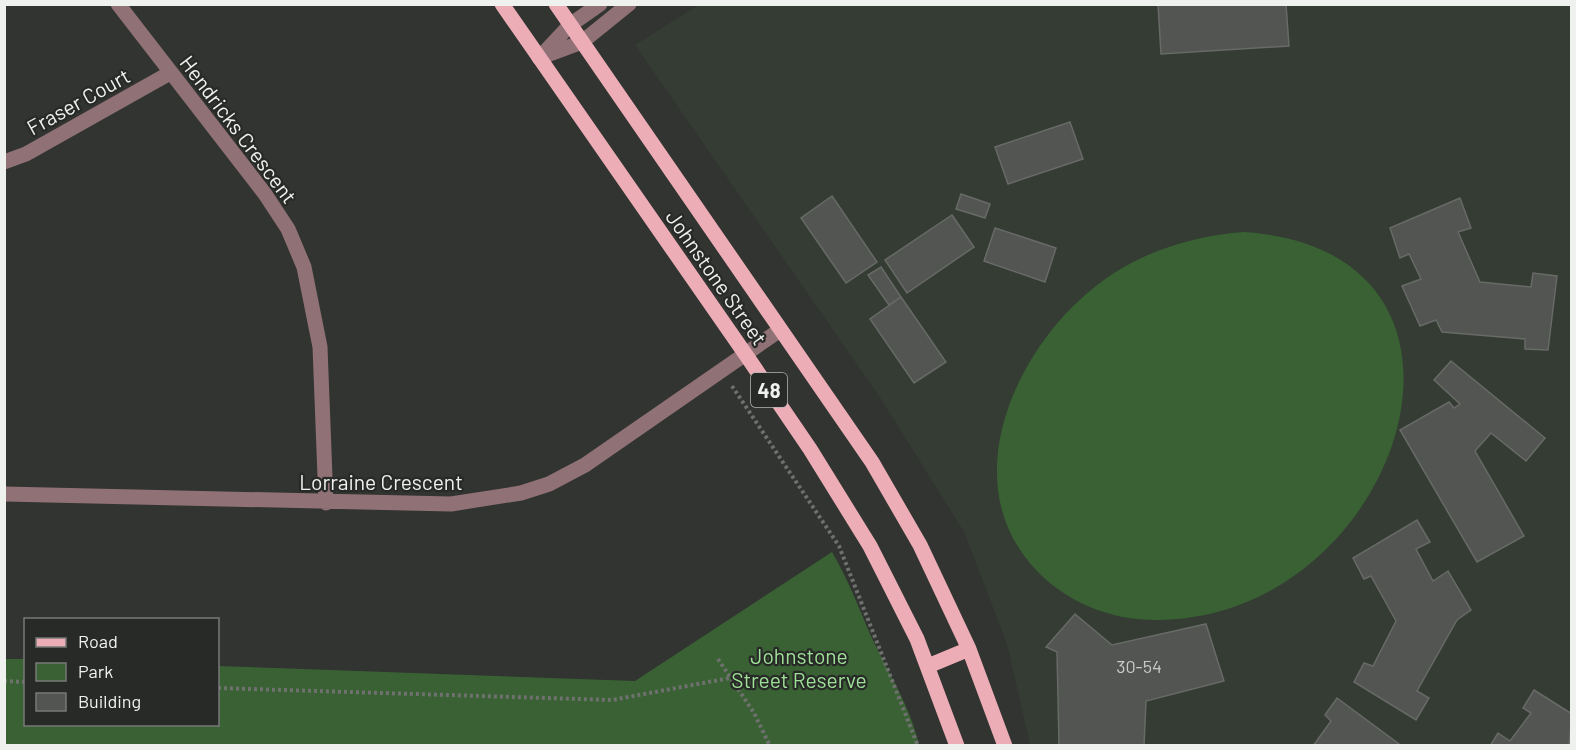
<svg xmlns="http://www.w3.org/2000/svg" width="1576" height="750" font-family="Barlow,sans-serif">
<rect width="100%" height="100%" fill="#313430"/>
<path fill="#343c33" d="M700,4L1571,5V745H1030L1007,644L964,532L881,399L635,45Z"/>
<path fill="#396134" d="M1243,232C1531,250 1392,641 1137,619C1099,615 1063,598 1037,571C948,479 1022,332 1114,273C1153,248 1197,236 1243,232Z
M832,552C849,581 858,606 871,636C888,673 910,705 919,745H5V659H25L26,724H218V666L635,681Z"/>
<path fill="#525551" stroke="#676a66" stroke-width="1.5" d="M1158,4H1286L1289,46L1161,54Z
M1070,122L1083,159L1008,184L995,147Z
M961,194L990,204L985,218L956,209Z
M832,196L877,262L846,283L801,218Z
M1460,198L1471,228L1458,232L1480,282L1531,287L1533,273L1557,276L1548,350L1525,349V339L1442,332L1436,320L1420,326L1402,286L1421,279L1409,254L1400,258L1390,228Z
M952,215L974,247L907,293L885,260Z
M995,228L1056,248L1045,282L984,261Z
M881,267L901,297L889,305L868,275Z
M901,297L946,362L914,383L870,319Z
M1451,361L1545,438L1526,461L1491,433L1475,451L1524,536L1477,562L1400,430L1449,402L1454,408L1460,404L1434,380Z
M1417,520L1430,542L1416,549L1433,581L1448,571L1471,610L1457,620L1417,691L1429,698L1416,720L1354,682L1364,663L1373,666L1396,621L1371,576L1364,579L1353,558Z
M1075,614L1112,645L1206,624L1224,681L1146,701L1144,746H1059L1057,652L1046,647Z
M1534,690L1572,714L1569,746H1490L1498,733L1510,741L1531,713L1523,708Z
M1337,698L1399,744L1398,746H1313L1331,721L1325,715Z"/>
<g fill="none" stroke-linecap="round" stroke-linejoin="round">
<path stroke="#6f716e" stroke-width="4" stroke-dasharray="3 3" stroke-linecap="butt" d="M732,386L839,546L918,746
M718,659L754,713L770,746
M4,681L26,682
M218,688L612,700L730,678"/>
<path stroke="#907175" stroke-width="15" d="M118,4L265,194L288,229L304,267L320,347L326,503
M541,56L570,25L600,4
M539,58L582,42L629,4
M4,162L26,154L170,73
M4,494L451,504L521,493L549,484L585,465L780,330"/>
<path stroke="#ecadb6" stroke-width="15" d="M502,4L746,355L810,449L870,546L917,639L957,746
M556,4L872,462L920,545L969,649L1005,746
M928,666L969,649"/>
</g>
<g text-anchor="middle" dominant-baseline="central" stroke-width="4.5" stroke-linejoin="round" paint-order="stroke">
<g font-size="18" fill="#c8cac8">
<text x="1139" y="666">30-54</text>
</g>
<rect fill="#272a27" stroke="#b3b5b3" stroke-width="1.5" x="751" y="373" width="36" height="34" rx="4.5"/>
<g font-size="20" font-weight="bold" fill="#eff1ef">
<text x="769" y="390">48</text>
</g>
<g font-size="21" fill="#eff1ef" stroke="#272a27">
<text transform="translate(78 101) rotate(-29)">Fraser Court</text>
<text transform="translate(239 129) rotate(53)">Hendricks Crescent</text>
<text transform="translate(717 277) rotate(55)">Johnstone Street</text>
<text x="381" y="481">Lorraine Crescent</text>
</g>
<g font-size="21" fill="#9fe098" stroke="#272a27">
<text x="799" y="655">Johnstone<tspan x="799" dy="24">Street Reserve</tspan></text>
</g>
</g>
<rect width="1576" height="750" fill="none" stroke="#eff1ef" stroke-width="12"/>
<rect x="24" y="618" width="195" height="108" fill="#272a27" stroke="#777a77" stroke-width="1.5"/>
<rect x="36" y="638" width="30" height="9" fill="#ecadb6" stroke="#777a77" stroke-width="1.5"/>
<text x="78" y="648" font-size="18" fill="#eff1ef">Road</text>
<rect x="36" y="663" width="30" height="18" fill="#396134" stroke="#777a77" stroke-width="1.5"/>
<text x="78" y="678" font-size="18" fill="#eff1ef">Park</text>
<rect x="36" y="693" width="30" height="18" fill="#525551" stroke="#777a77" stroke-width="1.5"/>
<text x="78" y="708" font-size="18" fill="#eff1ef">Building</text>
</svg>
